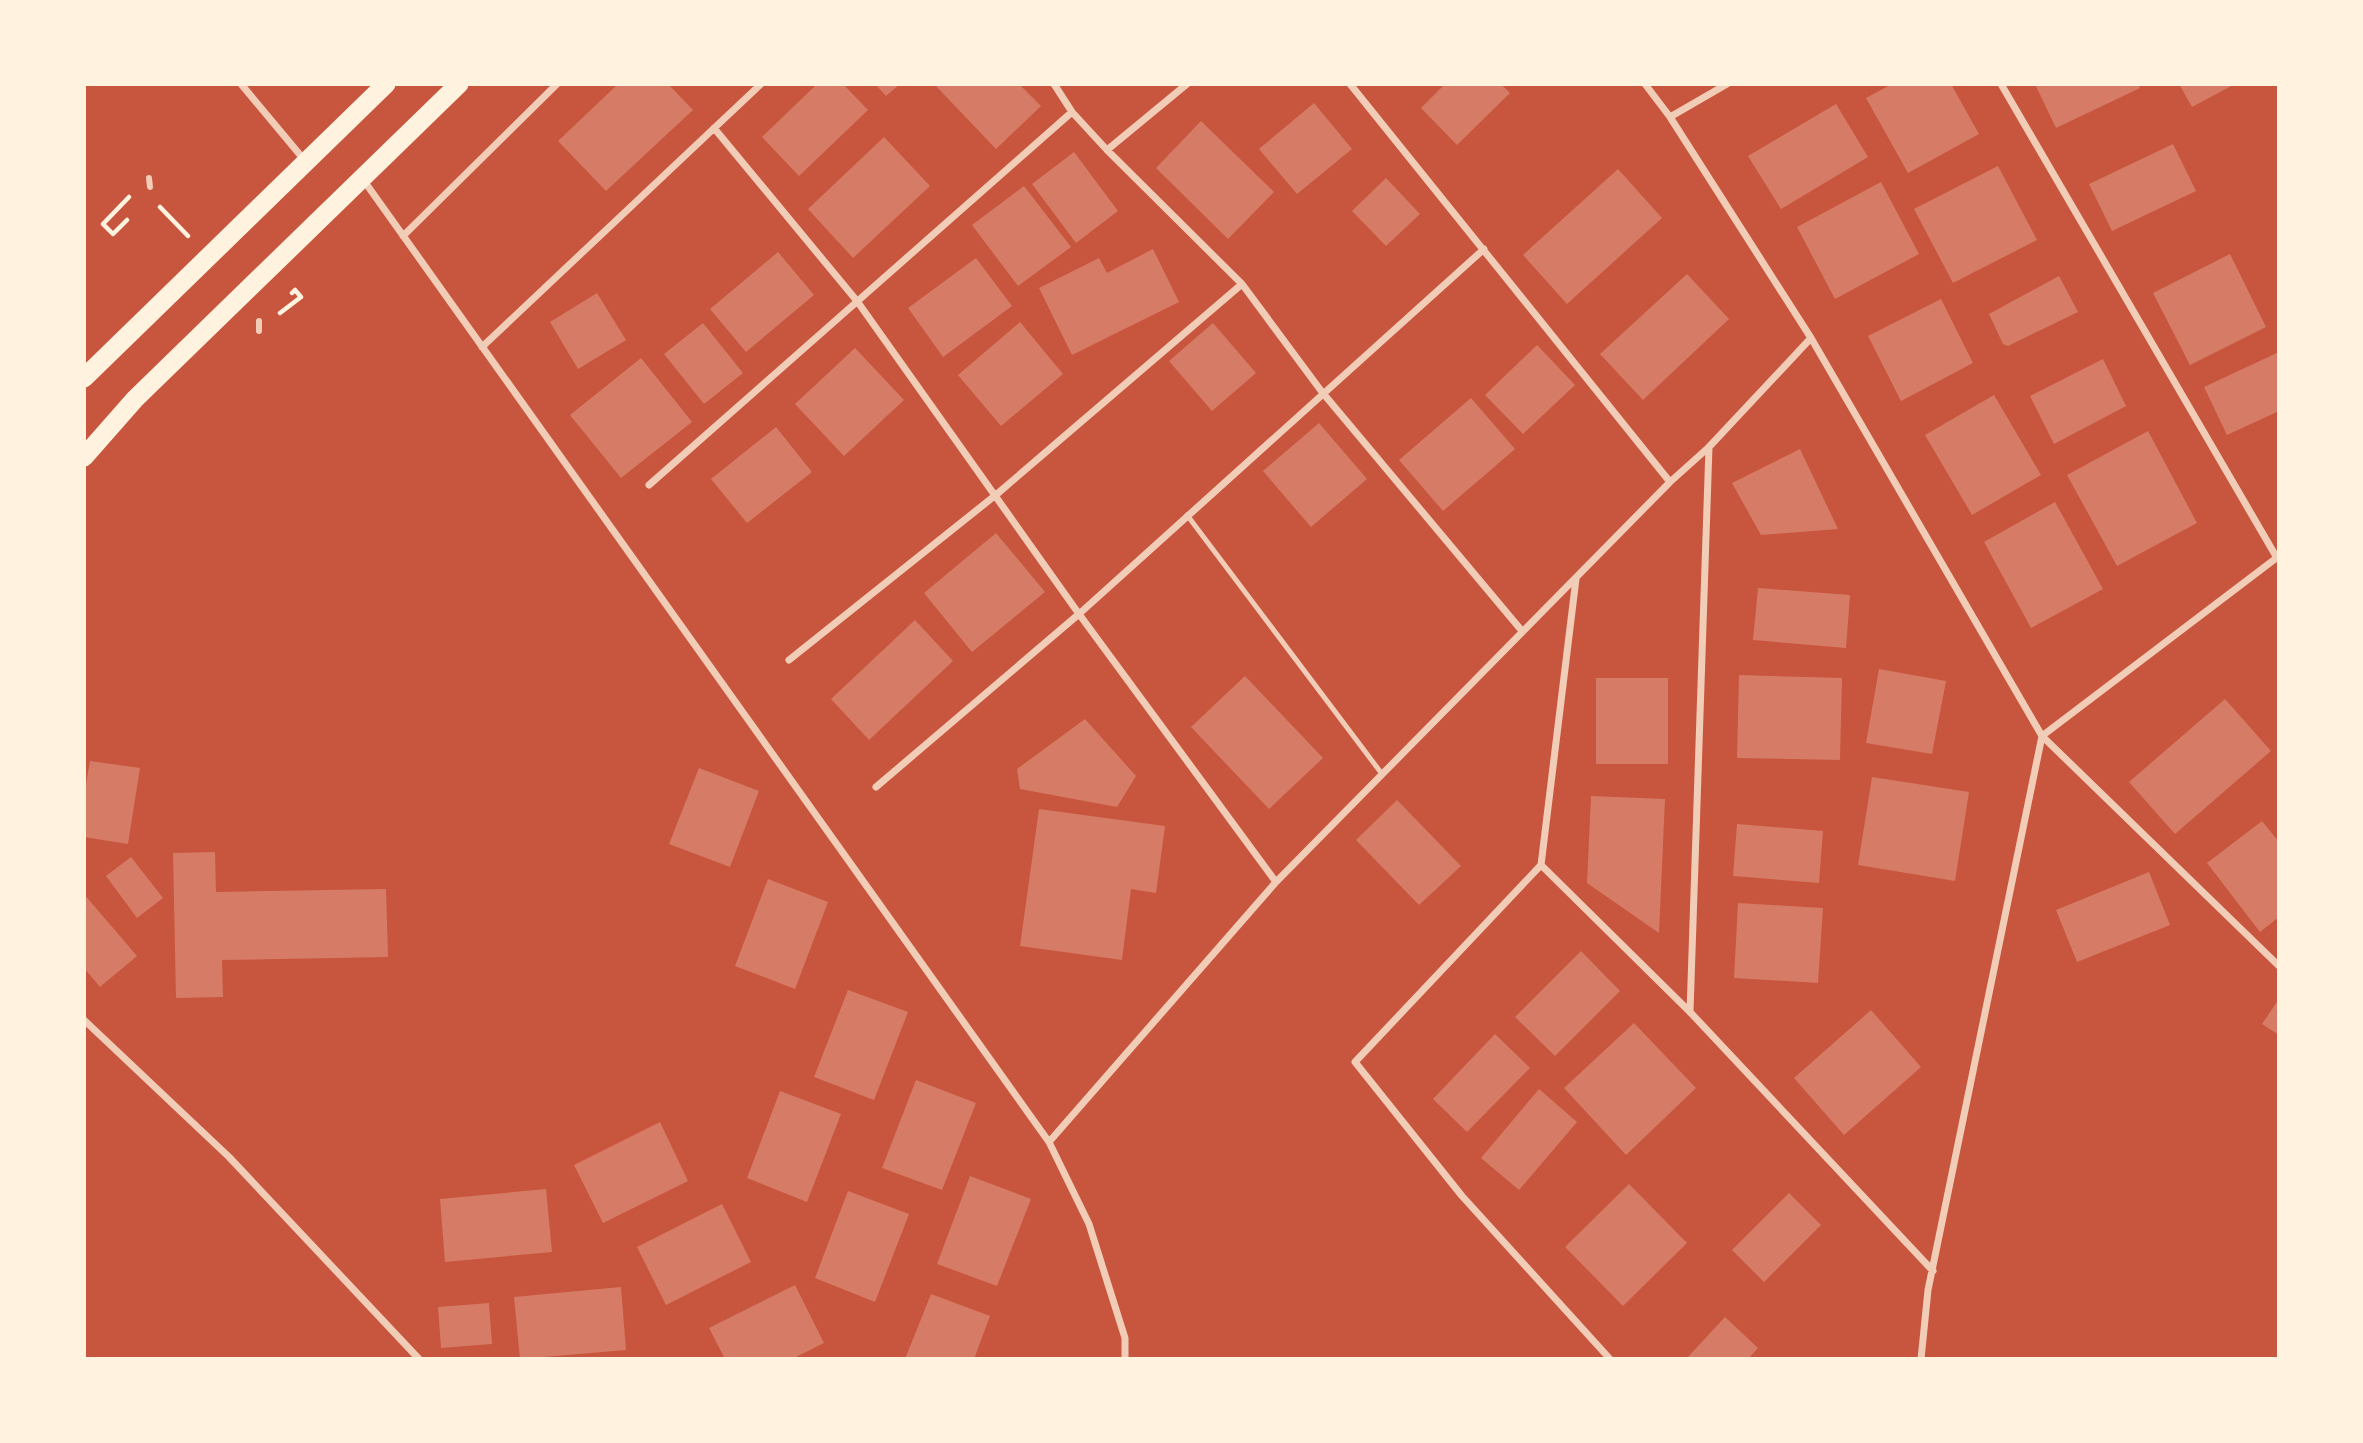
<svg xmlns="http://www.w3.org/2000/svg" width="2363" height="1443" font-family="'Titillium Web',sans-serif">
<rect width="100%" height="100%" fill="#c8553d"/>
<path fill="#d67c66" d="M618,84H668L693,110L606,191L558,141Z
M817,84H843L868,110L799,176L762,137Z
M875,84H900L886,96Z
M934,84H1019L1041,106L996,149Z
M1445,84H1501L1510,93L1457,145L1421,108Z
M1892,84H1951L1979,134L1908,173L1866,98Z
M2035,84H2138L2140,88L2056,128Z
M2179,84H2235L2192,107Z
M1314,103L1352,149L1297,194L1259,149Z
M1836,104L1868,157L1781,209L1748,156Z
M1201,121L1274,192L1228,239L1156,168Z
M884,137L930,186L853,258L808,209Z
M2173,144L2196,191L2112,231L2089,184Z
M1074,152L1118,211L1076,243L1032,184Z
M1998,166L2037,240L1953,283L1914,209Z
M1618,169L1662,218L1567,304L1523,255Z
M1386,178L1420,214L1386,246L1352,211Z
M1881,182L1919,254L1835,299L1797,227Z
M1024,186L1071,247L1018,286L972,225Z
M1153,249L1179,302L1072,355L1039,288L1099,258L1107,273Z
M778,252L814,295L746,352L710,309Z
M2230,254L2266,327L2190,365L2153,293Z
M976,258L1012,306L943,357L908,308Z
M1687,274L1729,319L1643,400L1600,354Z
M2059,276L2078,312L2008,346L2003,344L1989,314Z
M597,293L626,340L578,369L550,322Z
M1941,299L1973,363L1901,401L1868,336Z
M1020,322L1063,374L1001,426L958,375Z
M703,323L743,373L704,404L664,354Z
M1213,323L1256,373L1212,411L1169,361Z
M1537,345L1575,385L1523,434L1485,395Z
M855,348L904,400L844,456L795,404Z
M2279,352V411L2227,435L2204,387Z
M641,358L692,422L621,478L570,415Z
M2103,359L2126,406L2054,444L2030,396Z
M1994,395L2041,475L1972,515L1925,435Z
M1471,398L1515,449L1443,511L1399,460Z
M1319,423L1367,479L1311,527L1263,471Z
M776,427L812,472L747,523L711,479Z
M2148,431L2197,523L2117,566L2067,475Z
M1800,449L1838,529L1761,535L1732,483Z
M2055,502L2103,589L2031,628L1984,542Z
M996,533L1045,592L972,652L924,593Z
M1758,588L1850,595L1846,648L1753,640Z
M915,620L953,661L869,740L831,699Z
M1879,669L1946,681L1932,754L1866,743Z
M1739,675L1842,678L1840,760L1737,758Z
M1245,676L1323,758L1269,809L1191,727Z
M1596,678H1668V764H1596Z
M2225,699L2271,751L2175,834L2129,782Z
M1085,719L1136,776L1117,807L1020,789L1017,769Z
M90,761L140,768L128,844L84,837V796Z
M699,768L759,791L730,867L669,844Z
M1872,777L1969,792L1955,881L1858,865Z
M1591,796L1665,799L1659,933L1587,883Z
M1397,800L1461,866L1419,905L1356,840Z
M1039,809L1165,826L1156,893L1131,889L1122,960L1020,946Z
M2262,821L2279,842V917L2260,932L2207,863Z
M1737,824L1823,831L1819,883L1733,876Z
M215,852L216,892L386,889L388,957L222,960L223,997L176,998L173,853Z
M131,857L163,898L137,918L106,876Z
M2149,872L2170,925L2077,962L2056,910Z
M768,879L828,902L795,989L735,966Z
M84,894L137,956L100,987L84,968Z
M1738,903L1823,908L1818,983L1734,978Z
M1581,951L1620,991L1555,1056L1515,1017Z
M848,990L908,1012L874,1100L814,1077Z
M2279,999V1035L2262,1024Z
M1871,1010L1921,1067L1844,1135L1794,1078Z
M1634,1023L1696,1088L1626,1155L1564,1088Z
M1495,1034L1530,1068L1467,1132L1433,1099Z
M916,1080L976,1103L942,1190L882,1168Z
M1539,1089L1577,1122L1519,1190L1481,1158Z
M780,1091L841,1114L807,1202L747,1178Z
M660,1122L688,1181L603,1223L574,1165Z
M970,1176L1031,1199L997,1286L937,1264Z
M1629,1184L1687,1243L1623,1306L1565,1247Z
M546,1189L552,1252L445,1262L440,1199Z
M848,1191L909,1214L875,1302L815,1278Z
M1789,1193L1821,1225L1764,1282L1732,1250Z
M722,1204L751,1262L666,1305L637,1247Z
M795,1285L824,1343L792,1359H725L709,1328Z
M621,1287L626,1350L520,1359L514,1297Z
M931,1294L990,1316L974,1359H905Z
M489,1303L492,1344L441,1348L438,1307Z
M1725,1317L1758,1348L1748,1359H1686Z"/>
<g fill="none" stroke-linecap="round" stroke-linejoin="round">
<path stroke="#fff3e0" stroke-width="4.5" d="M160,207L188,236
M127,220L113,234L103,224L129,197
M280,313L301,297L295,290L292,293"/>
<path stroke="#f1ccb7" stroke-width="5" d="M1187,515L1382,774"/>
<path stroke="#f1ccb7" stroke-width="6" d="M149,178L150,187
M259,331V321"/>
<path stroke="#f1ccb7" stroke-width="7" d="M241,84L306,162
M1054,84L1072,112L1107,150L1242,284L1322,392L1522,631
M1350,84L1670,482
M1645,84L1670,117L1811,338L2042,736L2279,966
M2001,84L2277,558
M1670,117L1727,84
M714,128L857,301L1079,614L1276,882
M1107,150L1187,84
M362,178L1049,1142L1089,1224L1125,1338V1359
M403,236L557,84
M482,347L761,84
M649,485L1072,112
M1576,579L1541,865L1355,1062L1462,1196L1610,1359
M789,660L997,494L1242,284
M876,787L1079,614L1484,249
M1541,865L1690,1012L1933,1271
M1690,1012L1709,447
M84,1020L229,1157L419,1359
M1049,1142L1276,882L1670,482L1709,447L1811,338
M1921,1359L1928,1290L2042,736L2279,556"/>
<path stroke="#fff3e0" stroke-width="19" d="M84,378L386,84
M84,457L135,399L459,84"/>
</g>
<rect width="2363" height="1443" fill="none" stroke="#fff3e0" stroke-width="172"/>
</svg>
